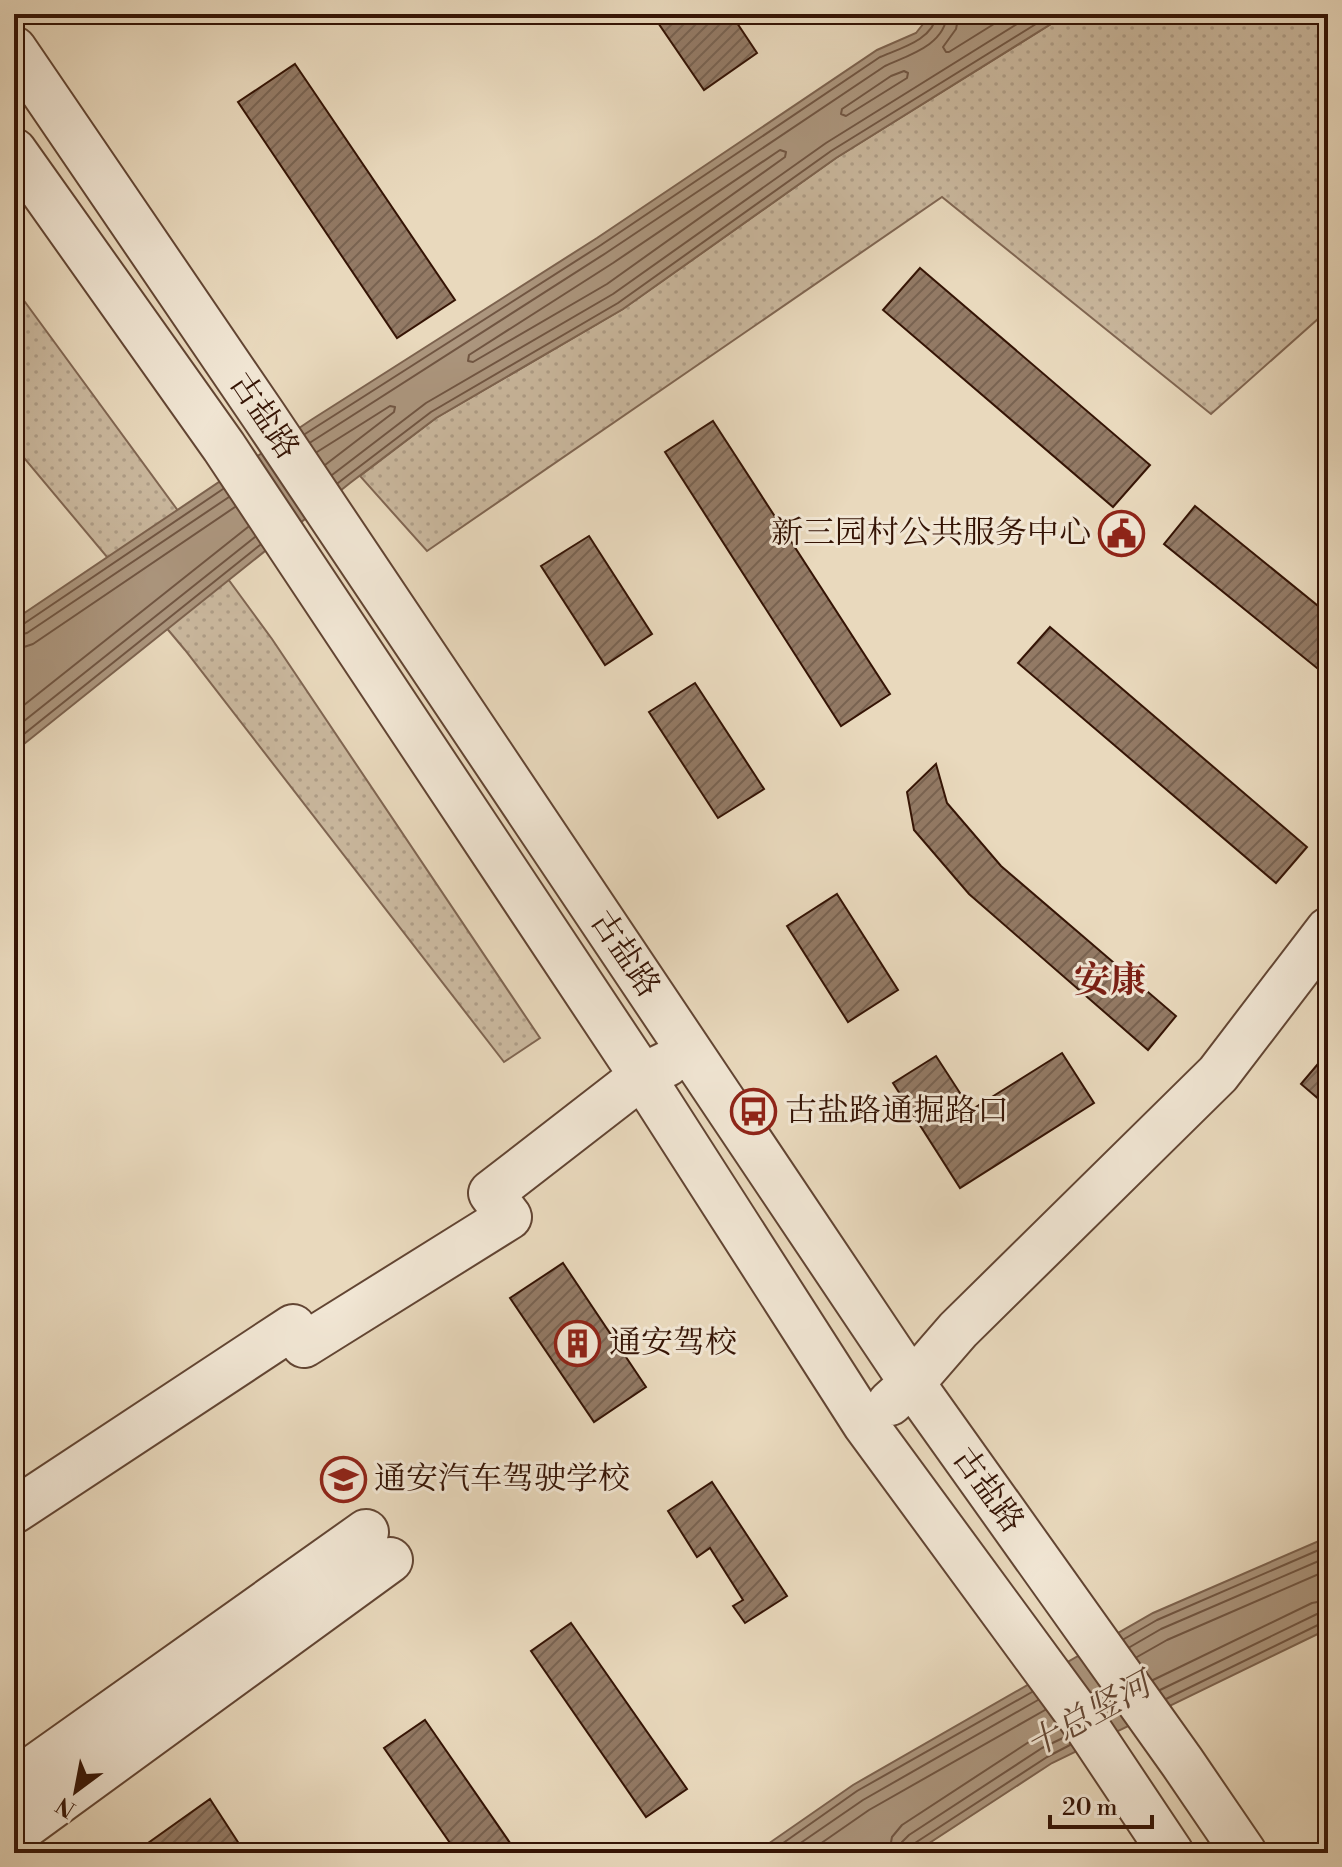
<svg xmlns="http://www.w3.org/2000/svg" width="1342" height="1867" font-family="'Libre Bodoni','Noto Serif SC',serif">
<defs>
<pattern id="grass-dots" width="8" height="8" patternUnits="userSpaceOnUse" patternTransform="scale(2)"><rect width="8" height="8" fill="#cab89e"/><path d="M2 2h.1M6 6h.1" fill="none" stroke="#ae9d87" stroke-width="1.8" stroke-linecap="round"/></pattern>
<pattern id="building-hatch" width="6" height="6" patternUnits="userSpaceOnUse" patternTransform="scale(2)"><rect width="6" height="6" fill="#937a65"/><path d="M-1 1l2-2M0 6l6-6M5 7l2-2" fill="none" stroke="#796351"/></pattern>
</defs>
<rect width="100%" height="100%" fill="#e9d9bd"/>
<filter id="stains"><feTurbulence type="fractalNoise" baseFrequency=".0025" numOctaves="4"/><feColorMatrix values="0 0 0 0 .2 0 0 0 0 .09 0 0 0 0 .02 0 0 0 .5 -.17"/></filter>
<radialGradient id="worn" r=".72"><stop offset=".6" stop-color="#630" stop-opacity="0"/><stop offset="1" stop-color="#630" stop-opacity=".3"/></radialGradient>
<path fill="url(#grass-dots)" stroke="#806652" stroke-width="2" d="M1067,14H1328V310L1211,414L942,197L427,551L360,476L436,418L623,309L836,158Z
M14,287L272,639L540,1038L504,1062L185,650L14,446Z"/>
<path fill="#ac967e" stroke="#7c624e" stroke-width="2" d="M931,14H1067L836,158L623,309L436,418L350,483L14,752V620L311,420L597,238L877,50L916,33Z
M1328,1537V1629L1052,1763L914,1853H755L853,1785L1153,1613Z"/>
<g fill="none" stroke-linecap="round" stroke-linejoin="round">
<path stroke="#705542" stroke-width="2" d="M959,14L956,29L943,47L946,52H949L1010,14
M904,71L908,73L907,78L846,116L841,114L842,109L891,76Z
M780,150L786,152L785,157L607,284L473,362L468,361L469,355L613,263Z
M305,434L601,245L880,57C901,48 933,40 937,14
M311,442L606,253L885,66C909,55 945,45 947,14
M317,452L390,406L395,407L394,412L325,465
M332,475L426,403L613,294L826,143L1033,14
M338,483L431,412L618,303L831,151L1052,14
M14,626L22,625L223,489
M14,636L27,633L229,497
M14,648L24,647L33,644L235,507
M14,713L248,527
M14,729L255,537
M14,742L260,545
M1124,1639L1157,1620L1328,1546
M1130,1647L1161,1629L1328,1557
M1137,1657L1167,1640L1328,1570
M1153,1680L1312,1603L1328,1600
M1160,1690L1317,1614L1328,1612
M1166,1699L1322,1623L1328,1622
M769,1853L857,1791L1032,1692
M786,1853L863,1800L1038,1700
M807,1853L869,1810L1045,1710
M889,1853L892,1837L902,1825L1035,1738L1058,1727
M901,1853L902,1842L909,1835L1042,1748L1065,1737
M911,1853V1848L915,1843L1047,1757L1070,1745"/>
</g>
<path fill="url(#building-hatch)" stroke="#351405" stroke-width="2" d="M652,14H731L757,53L704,90Z
M295,64L455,300L397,338L238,102Z
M920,268L1150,465L1113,507L883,310Z
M713,421L890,694L841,726L665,452Z
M1195,506L1328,614V677L1164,544Z
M589,536L652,634L605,665L541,566Z
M1050,627L1307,847L1276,883L1018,663Z
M695,683L764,789L718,818L649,712Z
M936,764L947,803L1001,866L1176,1016L1148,1050L969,894L914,830L907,792Z
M837,894L898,990L848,1022L787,926Z
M1328,1052V1107L1301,1084Z
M1062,1053L1094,1103L960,1188L893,1083L936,1056L971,1110Z
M563,1263L646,1387L594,1422L510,1298Z
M712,1482L787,1596L745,1623L733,1606L743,1600L710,1548L697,1557L668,1511Z
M571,1623L687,1789L646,1817L531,1651Z
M425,1720L517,1853H457L384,1748Z
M210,1799L245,1853H134Z"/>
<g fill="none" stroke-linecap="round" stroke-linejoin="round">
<defs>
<path id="minor" d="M14,49L264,416L912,1383L1182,1762L1244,1853
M14,151L224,447L642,1076L865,1424L1083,1721L1171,1853
M890,1403L912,1383L958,1330L1218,1074L1328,930
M14,1511L293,1327L304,1345L509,1217L491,1193L642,1076L667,1064
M14,1782L366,1532
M14,1834L390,1560"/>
</defs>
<use href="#minor" stroke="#624533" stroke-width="48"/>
<use href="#minor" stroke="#f1e6d4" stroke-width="44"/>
</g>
<defs>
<symbol id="civic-ring" viewBox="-11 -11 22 22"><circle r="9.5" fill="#f1e6d4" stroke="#8f2418" stroke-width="1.5"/><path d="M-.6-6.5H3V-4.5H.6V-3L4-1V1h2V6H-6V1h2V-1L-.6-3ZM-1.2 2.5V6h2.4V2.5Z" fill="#8f2418"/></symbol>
<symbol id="bus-ring" viewBox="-11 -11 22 22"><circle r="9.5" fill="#f1e6d4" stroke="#8f2418" stroke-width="1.5"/><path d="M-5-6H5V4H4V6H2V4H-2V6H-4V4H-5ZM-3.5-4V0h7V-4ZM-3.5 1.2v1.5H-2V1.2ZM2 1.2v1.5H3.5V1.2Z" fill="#8f2418"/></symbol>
<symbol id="building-ring" viewBox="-11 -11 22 22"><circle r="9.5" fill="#f1e6d4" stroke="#8f2418" stroke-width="1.5"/><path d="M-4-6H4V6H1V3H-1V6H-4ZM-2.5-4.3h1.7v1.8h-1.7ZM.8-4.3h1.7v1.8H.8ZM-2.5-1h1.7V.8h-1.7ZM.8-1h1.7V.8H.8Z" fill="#8f2418"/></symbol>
<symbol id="school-ring" viewBox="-11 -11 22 22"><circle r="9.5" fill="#f1e6d4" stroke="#8f2418" stroke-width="1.5"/><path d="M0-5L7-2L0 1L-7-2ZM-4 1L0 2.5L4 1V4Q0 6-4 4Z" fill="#8f2418"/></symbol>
</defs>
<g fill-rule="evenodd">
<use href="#civic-ring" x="1096" y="508" width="51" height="51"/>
<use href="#bus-ring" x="728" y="1086" width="51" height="51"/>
<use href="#building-ring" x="552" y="1318" width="51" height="51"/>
<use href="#school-ring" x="318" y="1454" width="51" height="51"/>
</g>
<g text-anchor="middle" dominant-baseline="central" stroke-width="6" stroke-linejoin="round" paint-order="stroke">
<g font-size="32" fill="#351405" stroke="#f1e6d4">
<text transform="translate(264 416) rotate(56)">古盐路</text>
<text transform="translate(625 954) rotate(56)">古盐路</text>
<text transform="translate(988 1490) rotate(54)">古盐路</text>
</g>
<g font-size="32" fill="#351405" stroke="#f1e6d4" text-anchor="start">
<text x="1091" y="533" text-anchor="end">新三园村公共服务中心</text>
<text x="785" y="1111">古盐路通掘路口</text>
<text x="609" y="1343">通安驾校</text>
<text x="374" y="1479">通安汽车驾驶学校</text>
</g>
<g font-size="34" font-style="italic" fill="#654835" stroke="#f1e6d4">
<text transform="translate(1089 1716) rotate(-29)">十总竖河</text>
</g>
<g font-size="36" font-weight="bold" fill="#7a1f14" stroke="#f1e6d4">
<text x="1110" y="981">安康</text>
</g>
</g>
<rect width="1342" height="1867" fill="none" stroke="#e9d9bd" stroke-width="48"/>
<rect x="16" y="16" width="1310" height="1835" fill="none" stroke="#351405" stroke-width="4"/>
<rect x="24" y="24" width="1294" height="1819" fill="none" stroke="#351405" stroke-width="2"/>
<g transform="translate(76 1791) rotate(212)" stroke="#f1e6d4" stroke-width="6" paint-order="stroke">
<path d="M0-6L14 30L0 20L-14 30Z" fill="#351405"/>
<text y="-12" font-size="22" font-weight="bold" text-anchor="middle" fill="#351405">N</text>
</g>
<path d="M1050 1815v12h102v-12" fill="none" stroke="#351405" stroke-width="4"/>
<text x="1062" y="1815" font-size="24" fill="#351405" stroke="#f1e6d4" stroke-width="6" paint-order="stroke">20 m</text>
<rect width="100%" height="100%" filter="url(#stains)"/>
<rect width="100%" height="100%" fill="url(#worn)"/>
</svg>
